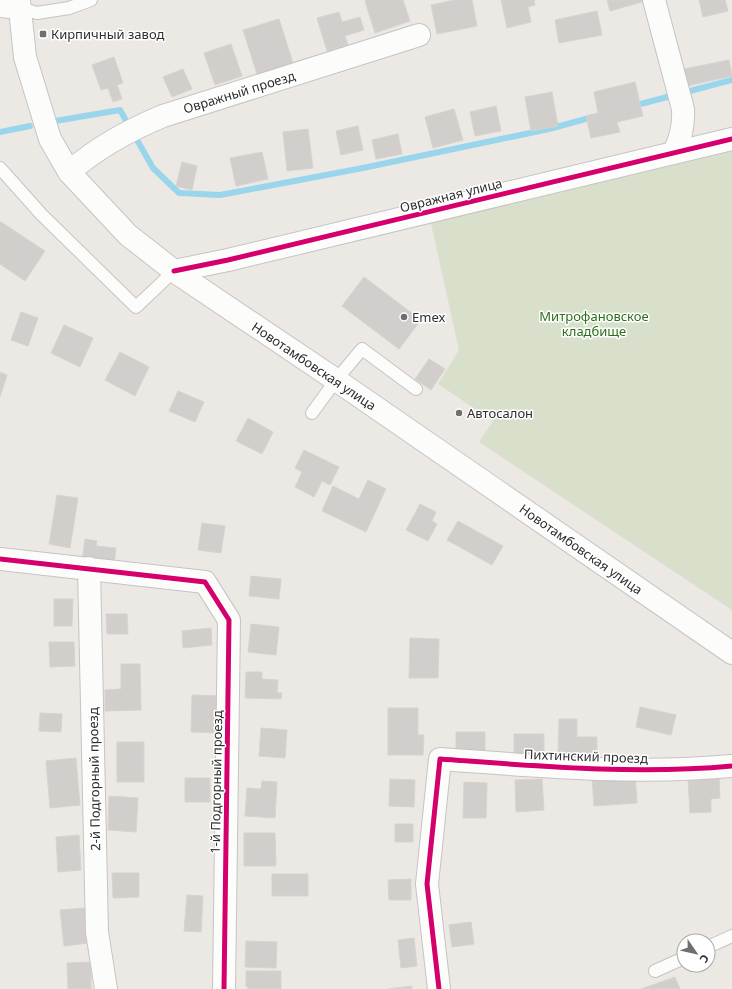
<svg xmlns="http://www.w3.org/2000/svg" width="732" height="989" font-family="'Noto Sans',sans-serif">
<rect width="100%" height="100%" fill="#ece8e4"/>
<path fill="#d8e0cc" d="M732,149V610L479,442L493,421L438,384L459,350L430,219Z"/>
<g fill="none" stroke-linecap="round" stroke-linejoin="round">
<path stroke="#99d6ec" stroke-width="6" d="M633,106L732,80
M55,121L120,110L153,168L179,193L220,195L363,168L549,129L593,117
M0,132L30,126"/>
</g>
<path fill="#d1cecb" stroke="#d7d4d0" d="M366,0H403L410,21L375,33L365,1Z
M454,0H472L477,26L437,34L431,5Z
M501,0H534L535,5L528,7L531,22L507,28Z
M607,0H645V1L610,11Z
M699,0H725L728,11L703,17Z
M597,11L602,35L559,43L555,20Z
M339,12L342,22L360,17L364,30L345,36L348,45L327,51L317,18Z
M279,19L293,63L257,74L243,30Z
M231,44L242,76L215,85L204,53Z
M114,57L123,83L117,85L122,99L113,102L108,88L101,90L92,65Z
M729,60L732,76L687,86L684,69Z
M183,69L192,89L172,97L163,77Z
M635,82L643,116L617,122L620,132L591,138L586,116L598,113L594,92Z
M552,92L558,126L531,131L525,97Z
M496,106L501,131L475,136L470,112Z
M454,109L463,140L433,148L425,117Z
M358,126L363,150L341,155L336,131Z
M308,129L313,168L287,171L283,132Z
M398,134L402,154L376,159L372,140Z
M262,152L268,179L236,186L230,158Z
M182,162L197,166L192,190L176,186Z
M1,222L45,251L25,281L0,264V223Z
M364,277L421,320L399,349L342,306Z
M21,312L38,318L28,346L11,340Z
M64,325L93,338L80,367L51,353Z
M120,352L149,367L135,396L105,380Z
M429,359L445,369L431,390L415,379Z
M0,372L7,375L0,397Z
M178,391L204,402L195,422L169,411Z
M248,418L273,432L262,454L236,441Z
M304,450L339,467L330,485L322,481L314,497L295,487L302,472L295,468Z
M368,480L386,489L366,532L322,511L333,486L359,499Z
M57,495L78,498L70,548L49,544Z
M420,504L436,512L432,521L437,524L428,541L406,530Z
M458,521L503,546L492,565L447,540Z
M202,523L225,526L221,553L198,550Z
M85,539L97,541L96,546L116,548L114,566L82,562Z
M251,576L281,579L279,599L249,596Z
M54,599H73L72,626H54Z
M106,614H127L128,634H107Z
M251,624L279,627L276,655L248,652Z
M211,628L212,645L183,648L182,631Z
M410,638L439,639L438,678H409Z
M49,642H74L75,666L50,667Z
M121,664H140L141,710L105,711V690L121,689Z
M246,672H262V679L278,680L277,693H282L281,699L245,698Z
M192,695L220,696L219,733L191,732Z
M640,707L676,715L671,735L636,727Z
M388,708H418V735H424L423,755H388Z
M40,713L62,714L61,732L39,731Z
M559,719H577V737H597V758L558,757Z
M261,728L287,730L285,758L259,756Z
M456,732H485V751H456Z
M514,734H544V754H514Z
M117,742H144V782H117Z
M76,758L80,805L50,808L46,761Z
M635,775L637,803L594,806L592,777Z
M719,777L720,798L711,799V812L690,813L688,779Z
M185,778H210V802H185Z
M390,779L415,780L414,807L389,806Z
M542,779L544,810L516,812L515,780Z
M262,781L277,782L275,818L245,816L247,788L261,789Z
M464,782L487,783L486,818H463Z
M109,796L138,798L136,832L108,830Z
M395,824H413V842H395Z
M244,833H275L276,866H244Z
M79,835L81,870L58,872L56,837Z
M112,873H139V897L113,898Z
M272,874H308V896H272Z
M411,879V900H389L388,880Z
M187,895L203,896L201,932L184,931Z
M86,908L89,943L64,946L60,910Z
M471,922L474,944L452,947L449,925Z
M414,938L417,966L401,968L398,940Z
M246,941L277,942L276,968L245,967Z
M91,962V989H68L67,963Z
M246,971H281V989H248V987H246Z
M675,977L680,989H641Z
M412,986V989H388Z"/>
<g fill="none" stroke-linecap="round" stroke-linejoin="round">
<defs>
<path id="lane" d="M20,8L37,13L69,8L91,0
M0,168L41,214L136,307L174,271
M312,413L336,380L362,349L416,389
M708,947L732,936
M655,971L684,958"/>
<path id="street" d="M654,0L683,109C684,125 681,138 674,152
M69,172C97,148 129,130 163,116L419,35
M174,271L228,260L732,139
M0,559L205,582L229,620L224,989
M89,568L97,932L106,989
M439,989L427,884L440,759C537,766 635,775 732,766"/>
<path id="secondary" d="M19,0L25,57L50,139L69,172L128,235L174,271L336,380L732,653
M0,6L20,8"/>
</defs>
<use href="#lane" stroke="#c5c4c5" stroke-width="14"/>
<use href="#street" stroke="#c5c4c5" stroke-width="24"/>
<use href="#secondary" stroke="#c5c4c5" stroke-width="24"/>
<use href="#lane" stroke="#fcfcfb" stroke-width="12"/>
<use href="#street" stroke="#fcfcfb" stroke-width="22"/>
<use href="#secondary" stroke="#fcfcfb" stroke-width="22"/>
<defs>
<path id="cycleway" d="M174,271L228,260L732,139
M0,559L205,582L229,620L224,989
M439,989L427,884L440,759C537,766 635,775 732,766"/>
</defs>
<use href="#cycleway" stroke="#fff" stroke-width="8"/>
<use href="#cycleway" stroke="#d6006c" stroke-width="5"/>
</g>
<g fill="#706f6e" stroke="#fff" stroke-width="1.5">
<rect x="39" y="30" width="8" height="8" rx="2"/>
<circle cx="404" cy="317" r="4"/>
<circle cx="459" cy="413" r="4"/>
</g>
<g text-anchor="middle" dominant-baseline="central" stroke-width="3" stroke-linejoin="round" paint-order="stroke">
<g font-size="13" fill="#2e2e2e" stroke="#fff" text-anchor="start">
<text x="51" y="34">Кирпичный завод</text>
<text x="412" y="317">Emex</text>
<text x="467" y="413">Автосалон</text>
</g>
<g font-size="13" fill="#2e2e2e" stroke="#fff">
<text transform="translate(239 92) rotate(-17)">Овражный проезд</text>
<text transform="translate(451 195) rotate(-14)">Овражная улица</text>
<text transform="translate(314 366) rotate(34)">Новотамбовская улица</text>
<text transform="translate(581 549) rotate(35)">Новотамбовская улица</text>
<text transform="translate(586 756) rotate(2)">Пихтинский проезд</text>
<text transform="translate(94 779) rotate(-91)">2-й Подгорный проезд</text>
<text transform="translate(216 782) rotate(-89)">1-й Подгорный проезд</text>
</g>
<g font-size="13" fill="#2c6e1b" stroke="#fff">
<text x="594" y="316">Митрофановское<tspan x="594" dy="15">кладбище</tspan></text>
</g>
</g>
<g transform="translate(696 953) rotate(124)"><circle r="19" fill="#ffffff" stroke="#ababab"/>
<path d="M0-3L7 15L0 10L-7 15Z" fill="#706f6e"/>
<text y="-6" font-size="11" font-weight="bold" text-anchor="middle" fill="#2e2e2e">С</text>
</g>
</svg>
